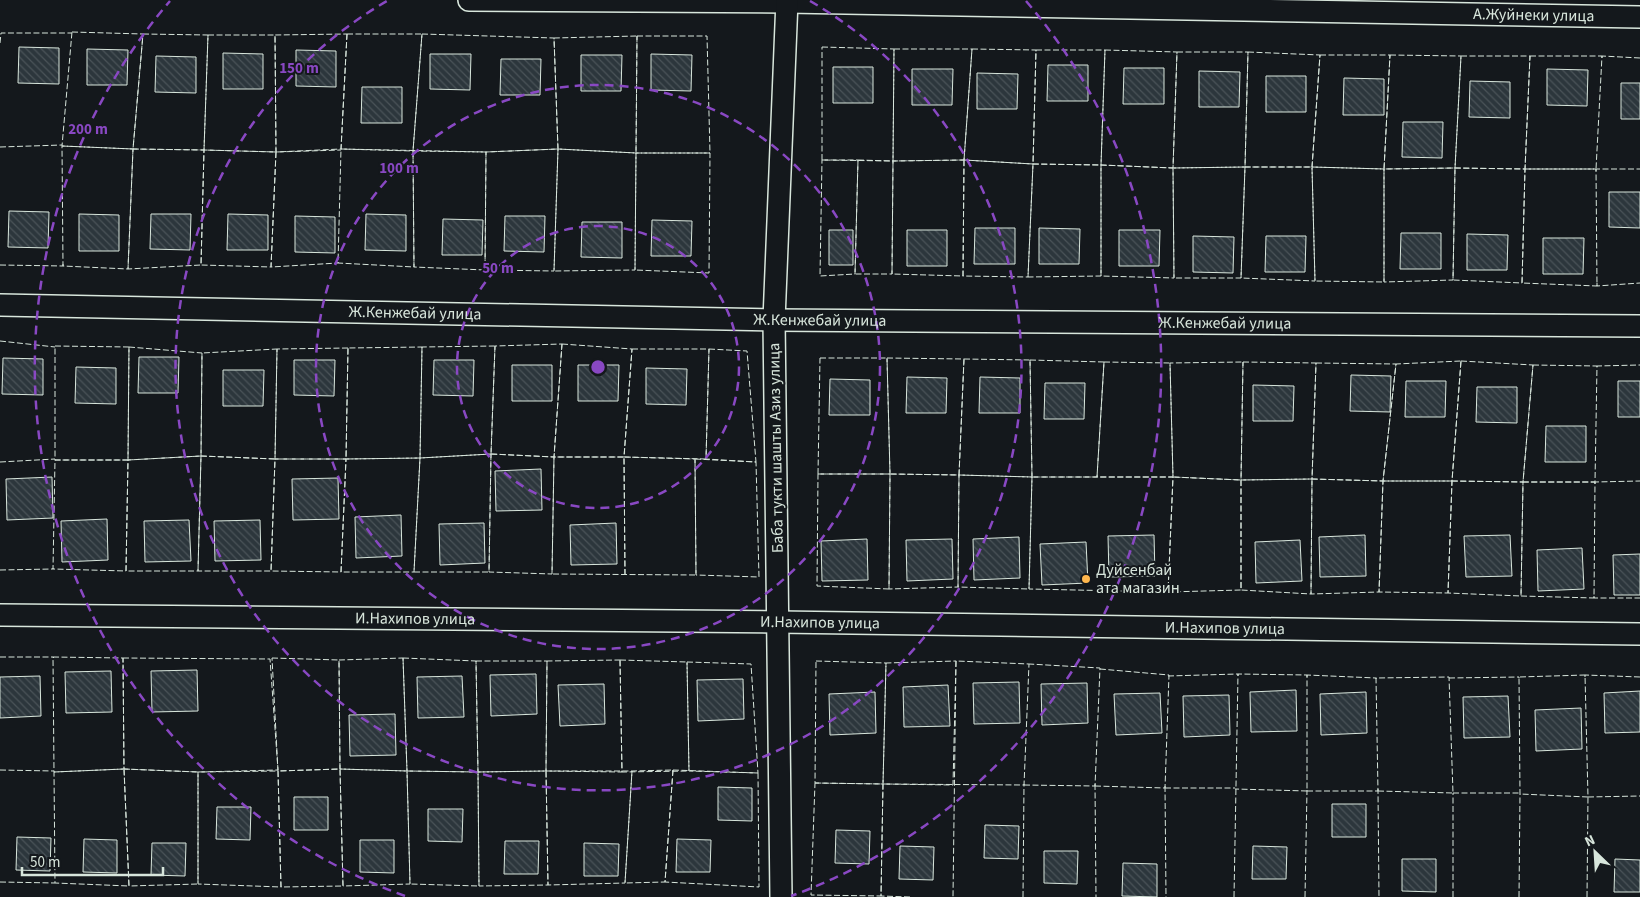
<svg xmlns="http://www.w3.org/2000/svg" width="1640" height="897" font-family="'Source Sans 3',sans-serif">
<defs>
<pattern id="building-back-hatch" width="6" height="6" patternUnits="userSpaceOnUse" patternTransform="scale(1.25)"><rect width="6" height="6" fill="#2c363c"/><path d="M-1 5l2 2M0 0l6 6M5-1l2 2" fill="none" stroke="#4a5358"/></pattern>
</defs>
<rect width="100%" height="100%" fill="#14181c"/>
<path fill="url(#building-back-hatch)" stroke="#d8e6dc" d="M19,47L59,48V84L18,83Z
M87,49L128,50L127,85H87Z
M296,50L336,51V87L296,86Z
M223,53L263,54V89H223Z
M430,54H471L470,90L430,89Z
M651,54L692,55L691,91L651,90Z
M581,55H622L621,91H581Z
M156,56L196,57V93L155,92Z
M501,59H541L540,95H500Z
M1048,65H1088V101H1047Z
M833,67H873V103H833Z
M1124,68H1164V104H1123Z
M912,69H953L952,105H912Z
M1547,69L1588,70L1587,106L1547,105Z
M1199,71L1240,72L1239,107H1199Z
M977,73L1018,74L1017,109H977Z
M1266,76H1306V112H1266Z
M1344,78L1384,79V115H1343Z
M1470,81L1510,82V118L1469,117Z
M1621,83H1640V119H1621Z
M362,87H402V123H361Z
M1403,122H1443L1442,158L1402,157Z
M1609,192H1640V228L1609,227Z
M9,211L49,212L48,248L8,247Z
M79,214L119,215V251H79Z
M151,214H191L190,250L150,249Z
M228,214L268,215V250H227Z
M366,214L406,215V251L365,250Z
M295,216L335,217V253L295,252Z
M505,216H545L544,252L504,251Z
M443,219L483,220L482,255H442Z
M652,220L692,221L691,256H651Z
M582,222H622V258L581,257Z
M975,228H1015V264H974Z
M1039,228L1080,229L1079,264H1039Z
M829,230H853V265H829Z
M907,230H947V266H907Z
M1119,230H1160L1159,266H1119Z
M1401,233H1441V269H1400Z
M1467,234L1508,235L1507,270H1467Z
M1193,236L1234,237L1233,273L1193,272Z
M1266,236H1306L1305,272H1265Z
M1543,238H1584L1583,274H1543Z
M139,357H179L178,393H138Z
M3,358L43,359V395L2,394Z
M294,360H335L334,396L294,395Z
M434,360H474L473,396L433,395Z
M512,365H552V401H512Z
M578,365H619L618,401H578Z
M76,367L116,368V404L75,403Z
M646,368L687,369L686,405L646,404Z
M223,370H264L263,406H223Z
M1351,375L1391,376L1390,412L1350,411Z
M907,377L947,378L946,413H906Z
M980,377L1020,378V413H979Z
M830,379L870,380V415H829Z
M1406,381H1446L1445,417H1405Z
M1618,381H1640V417H1618Z
M1045,383H1085L1084,419H1044Z
M1253,385L1294,386L1293,421H1253Z
M1477,387H1517V423L1476,422Z
M1546,426H1586V462H1545Z
M541,469L542,510L496,511L495,471Z
M52,477L53,518L7,520L6,479Z
M338,478L339,519L293,520L292,479Z
M401,515L402,556L356,558L355,517Z
M107,519L108,560L62,562L61,521Z
M189,520L191,561L145,562L144,521Z
M260,520L261,560L215,561L214,521Z
M484,523L485,563L440,565L439,524Z
M616,523L617,564L571,565L570,525Z
M1154,535L1155,576L1109,577L1108,536Z
M1365,535L1366,576L1320,577L1319,537Z
M1510,535L1512,576L1466,577L1464,536Z
M1019,537L1020,578L974,580L973,539Z
M867,539L868,580L822,581L821,541Z
M952,539L953,579L907,581L906,540Z
M1300,540L1302,581L1256,583L1255,542Z
M1086,542L1088,583L1042,585L1040,544Z
M1582,548L1584,589L1538,591L1537,550Z
M1640,554V595H1614L1613,555Z
M197,670L198,711L152,712L151,671Z
M111,671L112,712L66,713L65,672Z
M536,674L537,714L491,716L490,675Z
M40,676L41,716L0,718V677Z
M462,676L464,717L418,718L417,677Z
M743,679L744,719L698,721L697,680Z
M1019,682L1020,723L974,724L973,683Z
M1087,683L1088,723L1042,725L1041,684Z
M604,684L605,724L560,726L558,685Z
M948,685L950,726L904,727L903,687Z
M1296,690L1297,731L1251,732L1250,692Z
M1640,691V732L1605,733L1604,693Z
M875,692L876,733L830,735L829,694Z
M1366,692L1367,733L1321,735L1320,694Z
M1160,693L1162,733L1116,735L1114,694Z
M1229,695L1230,735L1184,737L1183,696Z
M1508,696L1510,737L1464,738L1463,697Z
M1581,708L1582,749L1536,751L1535,710Z
M395,714L396,755L350,756L349,715Z
M718,787L752,788V821L718,820Z
M294,797H328V830H294Z
M1332,804H1366V837H1332Z
M217,807H251L250,840L216,839Z
M428,809H463L462,842L428,841Z
M985,825L1019,826L1018,859L984,858Z
M836,830L870,831L869,864L835,863Z
M17,837L51,838L50,871L16,870Z
M84,839L117,840V873L83,872Z
M677,839L711,840L710,872H676Z
M360,840H394V873L360,872Z
M505,841H539L538,874H504Z
M152,843H186L185,876L151,875Z
M584,843L619,844L618,876H584Z
M900,846L934,847L933,880L899,879Z
M1253,846L1287,847L1286,879H1252Z
M1044,851H1078L1077,884L1044,883Z
M1402,859H1436V892L1402,891Z
M1615,859L1640,860V892H1614Z
M1123,863L1157,864V897L1122,896Z"/>
<g fill="none" stroke-linecap="round" stroke-linejoin="round">
<defs>
<g id="minor">
<path id="s1" d="M469,0L787,2L1640,17"/>
<path id="s2" d="M0,305L774,320L1640,326"/>
<path id="s3" d="M0,615L778,622L1640,634"/>
<path d="M781,897L774,320L787,0"/>
</g>
</defs>
<use href="#minor" stroke="#d8e6dc" stroke-width="24"/>
<use href="#minor" stroke="#14181c" stroke-width="21"/>
<path stroke="#d8e6dc" stroke-width="1" stroke-dasharray="6 2.5" stroke-linecap="butt" d="M72,32L143,34L133,149L62,146Z
M143,34L208,35L204,150L133,149Z
M347,34H422L413,151L341,149Z
M347,34L341,149L276,152L275,35Z
M422,34L554,38L558,149L486,152L413,151Z
M208,35H275L276,152L204,150Z
M637,36L636,153L558,149L554,38Z
M637,36H707L710,153H636Z
M0,43L1,33H72
M822,47L894,49L893,161L822,160Z
M894,49H972L964,160L893,161Z
M972,49L1036,50L1033,164L964,160Z
M1036,50H1105L1101,165L1033,164Z
M1105,50L1177,52L1173,168L1101,165Z
M1177,52H1248L1245,167L1173,168Z
M1248,52L1320,55L1312,167H1245Z
M1320,55H1390L1384,169L1312,167Z
M1390,55L1461,56L1455,168L1384,169Z
M1461,56H1530L1525,169L1455,168Z
M1530,56H1602L1596,169H1525Z
M1602,58V56L1640,58
M62,146L133,149L128,269L63,266Z
M0,147L62,145
M133,149L204,150L201,265L128,269Z
M558,149L554,271L485,270L486,152Z
M413,151L414,267L338,263L341,149L486,152L485,270L414,267L413,151
M276,152L271,267L201,265L204,150L276,152L341,150
M276,152L271,267L338,263V262
M636,153L635,270L709,273L710,153H636L558,149L554,271L635,270L636,153
M822,160H858L855,274L820,276Z
M858,160L893,161L892,274H855Z
M964,160L963,276L892,274L893,161Z
M964,160L1033,164L1028,277L963,276Z
M1033,164L1101,165V276L1028,277Z
M1101,165L1173,168L1174,278L1101,276Z
M1245,167H1312L1315,281L1241,278Z
M1245,167L1241,278H1174L1173,168Z
M1312,167L1384,169V282L1315,281Z
M1455,168L1525,169L1522,283L1453,280Z
M1455,168L1453,280L1384,282V169Z
M1525,169H1596L1597,286L1522,283Z
M1596,171V169H1640
M0,265L63,266V264
M1597,283V286L1640,283
M0,341L55,347
M562,344L632,349L624,457H554Z
M562,344L554,457L491,454L495,346Z
M55,346L129,347L128,460H55Z
M495,346L491,454L420,458L422,347Z
M129,347L202,353L201,456L128,460Z
M422,347L420,458L346,459L348,348Z
M348,348L346,459H275L277,349Z
M277,349L275,459L201,456L202,353Z
M632,349H709L706,459L624,457Z
M709,349L747,351L756,462L706,459Z
M820,358H887L890,474H818Z
M887,358L964,359L959,475L890,474Z
M964,359L1030,360L1032,477L959,475Z
M1030,360L1104,362L1097,477H1032Z
M1461,361L1533,365L1523,482L1452,481Z
M1461,361L1452,481H1383L1396,364Z
M1104,362L1170,363L1173,477H1097Z
M1243,362L1316,363L1312,479L1241,480Z
M1243,362L1241,480L1173,477L1170,363Z
M1316,363L1396,364L1383,481L1312,479Z
M1533,365L1597,366L1595,482H1523Z
M1597,367V366L1640,365
M491,454L489,572H414L420,458Z
M491,454L554,457L552,574L489,572Z
M201,456L275,459L271,571H198Z
M201,456L198,571H126L128,460Z
M420,458L414,572H341L346,459Z
M275,459H346L341,572L271,571Z
M695,459L756,462L759,577L696,575Z
M55,460H128L126,571L53,569Z
M0,462L55,459
M818,474H890L889,589L817,586Z
M890,474L959,475L958,587L889,589Z
M959,475L1032,477L1029,589L958,587Z
M1032,477H1173L1168,592L1029,589Z
M1173,477L1241,480V590L1168,592Z
M1312,479L1383,481L1379,592L1311,594Z
M1312,479L1311,594L1241,590V480Z
M1383,481H1452L1448,593L1379,592Z
M1452,481L1523,482L1521,596L1448,593Z
M1523,482H1595L1594,598L1521,596Z
M1595,484V482L1640,481
M0,570L53,569V568
M625,575L624,457L695,459L696,575L552,574L554,457H624L625,575
M1594,596V598H1640
M0,657H53L54,658
M53,657L123,658L124,769L54,772Z
M123,658L270,659L278,770L198,772L124,769Z
M272,658L339,660L340,769L278,771Z
M403,658L476,661L478,772L407,771Z
M403,658L407,771L340,769L339,660Z
M620,660L622,772L546,771L547,661Z
M620,660L687,662L689,771L622,772Z
M476,661H547L546,771L478,772Z
M816,661L886,663L883,784L815,783Z
M956,661L953,785L883,784L886,663Z
M687,662L751,664L758,773L689,771Z
M1168,676L1238,674V676
M1307,677V675L1376,678V679
M1585,677V675L1640,677
M1449,678L1519,677V678
M124,769L129,886L55,883L54,772Z
M124,769L198,772V884L129,886Z
M340,769L407,771L410,884L343,886Z
M340,769L343,886L281,887L278,771Z
M0,770L54,771
M673,770L758,773L759,887L665,882Z
M673,770L665,882L625,883L632,771Z
M278,771L281,887L198,884V772Z
M407,771L478,772L479,886L410,884Z
M546,771H632L625,883L548,885Z
M546,771L548,885L479,886L478,772Z
M815,783L883,784L881,896L811,895Z
M1095,784L1096,897
M1024,785L1095,786L1100,668L1029,664
M1095,786L1165,788L1169,675L1100,669
M1165,786L1166,897
M1165,788H1235
M1307,791H1378V789
M1378,791L1453,793L1449,677L1376,678L1378,791L1379,897
M1453,793H1520
M1588,797L1640,796
M0,882L55,883
M910,897L881,896L883,784L1024,785L1029,664L956,661L953,897
M1023,897L1024,784
M1234,897L1238,674L1307,675V791L1235,789
M1305,897L1307,790
M1453,897V793
M1519,897L1520,794L1519,677L1585,675L1588,797L1520,794
M1587,897L1588,795"/>
</g>
<g fill="none" stroke="#8948c3" stroke-width="2.5" stroke-dasharray="9 6">
<circle cx="598" cy="367" r="141"/>
<circle cx="598" cy="367" r="282"/>
<path d="M810 1A423 423 0 1 1 387 1"/>
<path d="M405 896A563 563 0 0 1 170 1M1026 1A563 563 0 0 1 791 896"/>
</g>
<circle fill="#ffb74d" stroke="#14181c" stroke-width="2" cx="1086" cy="579" r="5"/>
<g text-anchor="middle" dominant-baseline="central" stroke-width="4" stroke-linejoin="round" paint-order="stroke">
<g font-size="16" fill="#d8e6dc" stroke="#14181c">
<text stroke="none"><textPath href="#s1" startOffset="1065">А.Жуйнеки улица</textPath></text>
<text stroke="none"><textPath href="#s2" startOffset="415">Ж.Кенжебай улица</textPath></text>
<text stroke="none"><textPath href="#s2" startOffset="820">Ж.Кенжебай улица</textPath></text>
<text stroke="none"><textPath href="#s2" startOffset="1225">Ж.Кенжебай улица</textPath></text>
<text transform="translate(776 448) rotate(-91)">Баба тукти шашты Азиз улица</text>
<text stroke="none"><textPath href="#s3" startOffset="415">И.Нахипов улица</textPath></text>
<text stroke="none"><textPath href="#s3" startOffset="820">И.Нахипов улица</textPath></text>
<text stroke="none"><textPath href="#s3" startOffset="1225">И.Нахипов улица</textPath></text>
</g>
<g font-size="16" fill="#d8e6dc" stroke="#14181c" text-anchor="start">
<text x="1096" y="570">Дуйсенбай<tspan x="1096" dy="18">ата магазин</tspan></text>
</g>
</g>
<circle cx="598" cy="367" r="8" fill="#8948c3" stroke="#14181c" stroke-width="2.5"/>
<g font-size="15" text-anchor="middle" font-weight="bold" fill="#8948c3" stroke="#14181c" stroke-width="4" stroke-linejoin="round" paint-order="stroke">
<text x="299" y="73">150 m</text>
<text x="88" y="134">200 m</text>
<text x="399" y="173">100 m</text>
<text x="498" y="273">50 m</text>
</g>
<g transform="translate(1595 852) rotate(335)" stroke="#14181c" stroke-width="4" paint-order="stroke">
<path d="M0-4L9 19L0 12L-9 19Z" fill="#d8e6dc"/>
<text y="-8" font-size="14" font-weight="bold" text-anchor="middle" fill="#d8e6dc">N</text>
</g>
<path d="M22 867v8h141v-8" fill="none" stroke="#d8e6dc" stroke-width="2.5"/>
<text x="30" y="867" font-size="15" fill="#d8e6dc" stroke="#14181c" stroke-width="4" paint-order="stroke">50 m</text>
</svg>
